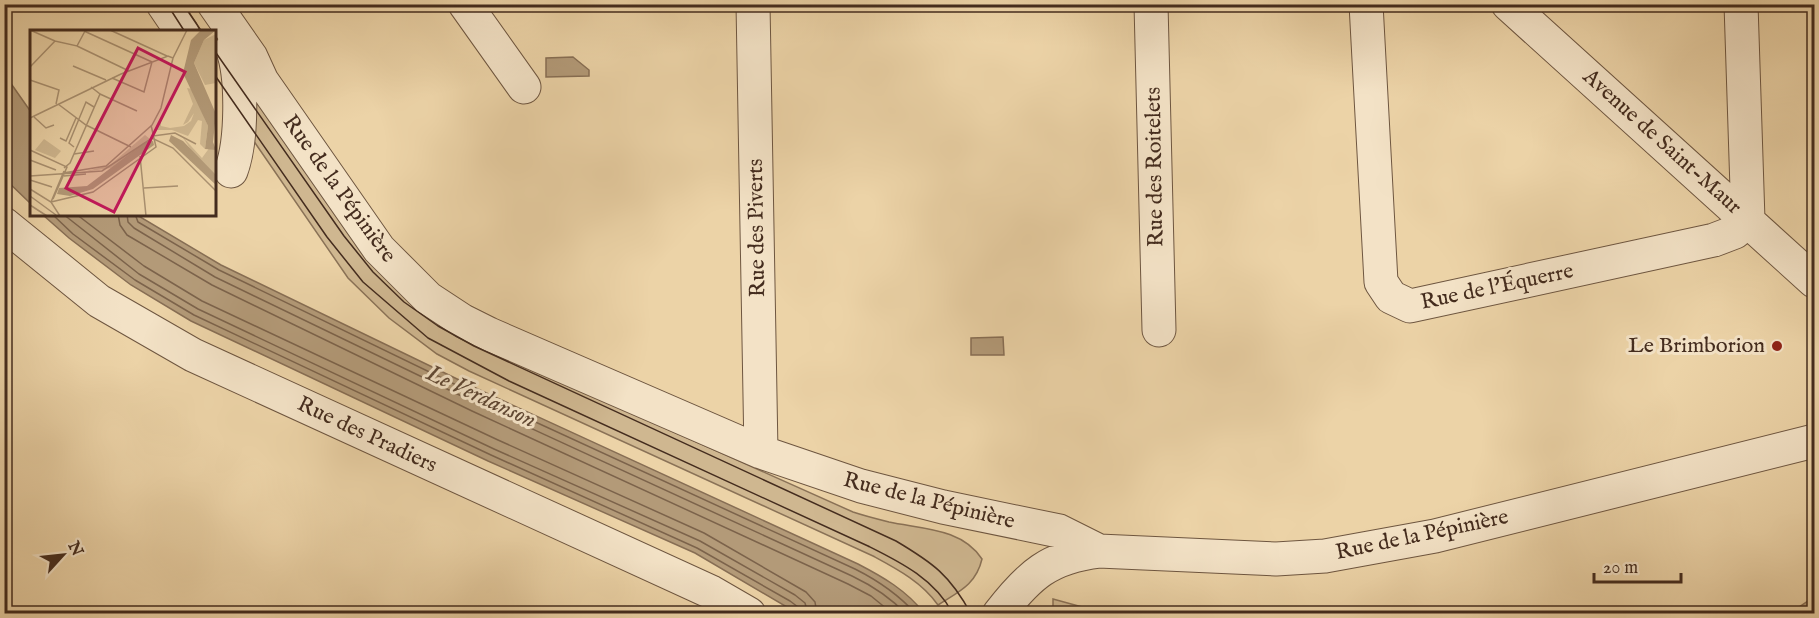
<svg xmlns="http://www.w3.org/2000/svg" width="1819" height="618" font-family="'IM FELL English',serif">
<rect width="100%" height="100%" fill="#ecd3a7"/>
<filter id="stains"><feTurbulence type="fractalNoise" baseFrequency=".00333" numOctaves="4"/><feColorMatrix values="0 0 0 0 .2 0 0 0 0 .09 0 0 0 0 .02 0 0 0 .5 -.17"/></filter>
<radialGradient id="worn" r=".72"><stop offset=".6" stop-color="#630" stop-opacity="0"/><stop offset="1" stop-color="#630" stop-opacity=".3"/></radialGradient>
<path fill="#cfb790" stroke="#8a7257" stroke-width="1.5" d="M250,90L365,250L614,405L853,512C865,516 877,519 889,522C922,529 962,528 982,559C976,585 958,592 938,605C922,582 897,569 873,556L469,371L437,354L389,318L348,278L251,137Z
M1053,599L1104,613H1106H1053Z"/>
<path fill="#b39a78" stroke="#876e54" stroke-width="1.5" d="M573,57L589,70V76L546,77V58Z
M5,75L31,112V204L5,179Z
M43,215H137L221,265L482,391L858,564C883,577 906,590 924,613H797L695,553L488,461L191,321L131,285L69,238Z
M1003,337L1004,355H971V338Z
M1814,597V613H1794L1799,607Z"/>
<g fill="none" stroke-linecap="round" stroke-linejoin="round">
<path stroke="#7c634b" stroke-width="1.5" d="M52,214L73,234L135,280L194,315L491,455L697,548L790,601L798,607L800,614
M63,214L139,274L198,309L494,449L700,541L795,595L805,603L808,614
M76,214L144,266L202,301L498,440L704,533L806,592L815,602L817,614
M118,214L120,225L127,235L212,285L472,411L848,584L871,596L893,614
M127,214L128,222L134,228L215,277L476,403L852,576C873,586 890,597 906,614
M135,214L138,222L219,270L479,396L855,569C879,581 898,594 916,614"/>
<defs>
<path id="minor" d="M163,4L182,32
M214,4L251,57L262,81L379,249L428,298L463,321L489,334L761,452L861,486L943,507L1059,531L1099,551L1276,559L1325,556L1435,536L1814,441
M465,4L524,87
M753,4L761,452
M1151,4L1159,330
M1366,4L1381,282L1391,297L1410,306L1714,240L1735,232L1748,220L1741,4
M1508,4L1814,281
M231,171C242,142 243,77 232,48
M4,224L99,301L193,355L711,592L749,614
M999,614C1029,575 1049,557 1099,551"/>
</defs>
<use href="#minor" stroke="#6e5640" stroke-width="35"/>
<use href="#minor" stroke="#f3e2c6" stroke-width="33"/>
<path stroke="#442c1e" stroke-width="1.5" d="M167,4L185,32
M183,4L202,32
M214,50L344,236L373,272L404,302L438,326L474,346L896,541C933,563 950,575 971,614
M214,74L327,237L363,282L428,338L509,381L868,546C900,562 935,579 953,614"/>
</g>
<circle fill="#8f2418" stroke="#f3e2c6" stroke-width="2" cx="1777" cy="346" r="6"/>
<g text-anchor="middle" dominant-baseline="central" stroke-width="6" stroke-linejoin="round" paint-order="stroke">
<g font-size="22" fill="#442c1e" stroke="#f3e2c6">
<text transform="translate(1662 142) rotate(42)">Avenue de Saint-Maur</text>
<text transform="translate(1155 167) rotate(-91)">Rue des Roitelets</text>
<text transform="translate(339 189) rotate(54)">Rue de la Pépinière</text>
<text transform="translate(757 228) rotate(-91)">Rue des Piverts</text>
<text transform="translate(1497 287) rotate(-12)">Rue de l'Équerre</text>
<text transform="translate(367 435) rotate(25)">Rue des Pradiers</text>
<text transform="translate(929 501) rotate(14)">Rue de la Pépinière</text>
<text transform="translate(1422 535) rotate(-12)">Rue de la Pépinière</text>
</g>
<g font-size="22" fill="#442c1e" stroke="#f3e2c6" text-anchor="end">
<text x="1765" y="346">Le Brimborion</text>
</g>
<g font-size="24" font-style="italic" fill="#604834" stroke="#f3e2c6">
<text transform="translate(481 397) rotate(25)">Le Verdanson</text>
</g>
</g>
<g transform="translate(30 30)">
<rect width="186" height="186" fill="#ecd3a7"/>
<path d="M186,4V53L175,55L164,33L174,10ZM157,58L162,59L178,96L175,119L170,114L172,91L168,90L158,106L142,100H124L131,90V96L140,98L154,96L161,91L164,83L158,92L153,95L163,74ZM115,105L120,109L81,138L53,142L80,135ZM151,105L172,128L180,117L186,120V145L170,133ZM14,109L31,121L25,128L5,120Z" fill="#cfb790"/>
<path d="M171,0H186L174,10L164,33L186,84L183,112L186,120L175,119L178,96L153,43L161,10ZM141,105L153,111L186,145V155L139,111ZM123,111L124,115L63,159L40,166L27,164L29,158L57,156L115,112Z" fill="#b39a78"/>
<path fill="none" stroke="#a99070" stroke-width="1.5" d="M0,0L25,11M80,0L137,26M54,1L122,32L114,62L82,48M47,16L99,41M43,36L76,50M0,37L25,11L47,16L55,1M0,50L29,60L26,74M70,64L107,81M28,74L56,95L101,117M4,87L16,98L24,95M0,88L91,44L138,26L143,28M123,106L145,103L166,114M30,108L36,111L46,88M44,117L39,113L56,72L64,77M0,120L37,137L23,169M44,124L64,121M110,126L116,186M0,130L26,140M34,138L40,133L70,64L61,57M33,143L76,136L122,95L131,78L143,28L157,0M0,146L72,141L122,108L143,118L186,161M34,146L56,144M0,150L22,157M114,158L148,156M0,159L21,172L30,186M0,166L26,185M21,172L63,162L126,117L121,95M21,172L34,141M0,175L17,186"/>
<path fill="#c2185b" fill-opacity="0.15" stroke="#c2185b" stroke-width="3" d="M108,18L155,42L84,182L36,158Z"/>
<rect width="186" height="186" fill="none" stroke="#442c1e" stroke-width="3"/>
</g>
<rect width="1819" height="618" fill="none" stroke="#ecd3a7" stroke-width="24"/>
<rect x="6" y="6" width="1807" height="606" fill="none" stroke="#442c1e" stroke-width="3"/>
<rect x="12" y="12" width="1795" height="594" fill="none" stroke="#442c1e" stroke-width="1.5"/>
<g transform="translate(63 555) rotate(63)" stroke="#f3e2c6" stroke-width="4.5" paint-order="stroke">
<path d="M0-4.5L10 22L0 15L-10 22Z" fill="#442c1e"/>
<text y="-9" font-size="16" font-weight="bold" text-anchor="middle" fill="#442c1e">N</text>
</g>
<path d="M1594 573v9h87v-9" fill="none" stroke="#442c1e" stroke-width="3"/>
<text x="1603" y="573" font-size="18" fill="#442c1e" stroke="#f3e2c6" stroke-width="4.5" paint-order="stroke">20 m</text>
<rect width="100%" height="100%" filter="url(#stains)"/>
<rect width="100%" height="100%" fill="url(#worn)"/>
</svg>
